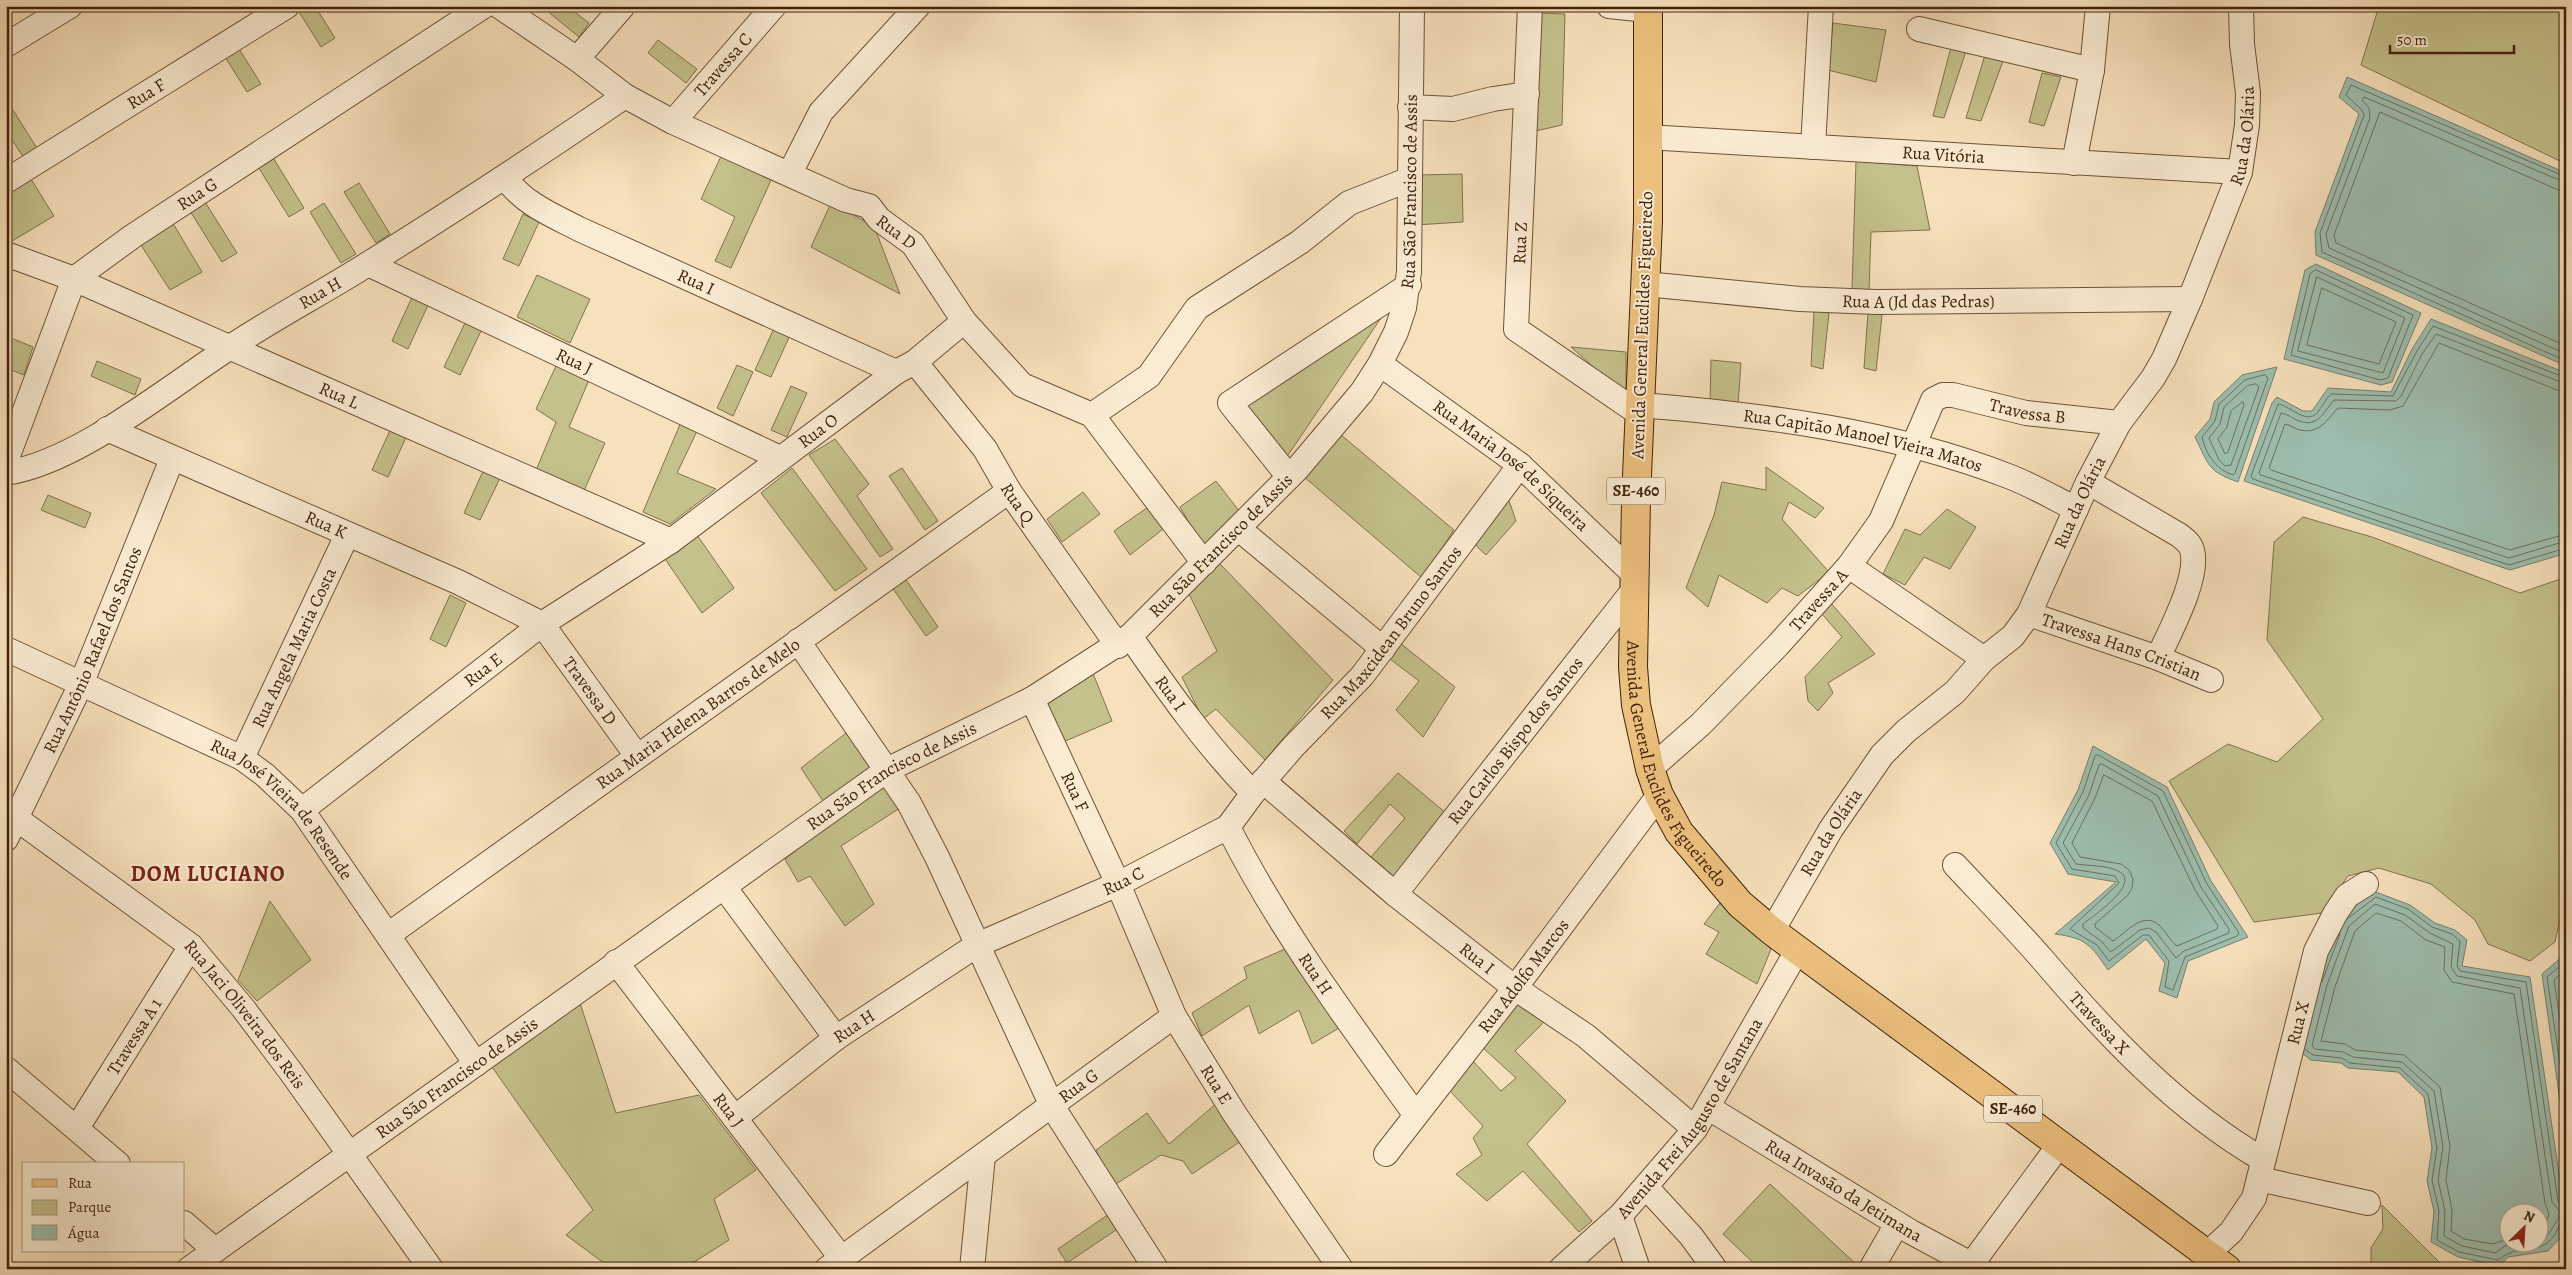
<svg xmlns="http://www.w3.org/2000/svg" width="2572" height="1275" font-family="Alegreya,serif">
<rect width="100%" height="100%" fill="#f7e1bc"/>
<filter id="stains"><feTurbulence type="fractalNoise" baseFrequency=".004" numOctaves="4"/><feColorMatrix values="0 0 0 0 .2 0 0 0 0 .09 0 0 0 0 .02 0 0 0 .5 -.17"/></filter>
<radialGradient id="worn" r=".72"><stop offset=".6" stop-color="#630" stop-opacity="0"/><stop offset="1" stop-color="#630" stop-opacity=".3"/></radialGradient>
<path fill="#c4c18c" stroke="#82724c" d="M315,6L335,38L321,47L296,7Z
M541,6H567L589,23L579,37Z
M2379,6H2566V164L2361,65Z
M1539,13L1565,14L1562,125L1536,131Z
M1833,23L1886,30L1876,82L1828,70Z
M658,40L697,69L686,83L648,53Z
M236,44L261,84L247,92L222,52Z
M1951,47L1966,51L1944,118L1933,116Z
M1985,55L2003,61L1981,121L1966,118Z
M2042,73L2061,77L2044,126L2029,122Z
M13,110L38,150L24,158L6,131V113Z
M723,152L772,178L731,268L715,261L735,217L701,199Z
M272,156L304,208L289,217L257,165Z
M1856,161L1917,166L1930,230L1871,232L1869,290L1852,289Z
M1462,174L1463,222L1416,225L1419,175Z
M29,176L54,216L7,244L6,189Z
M359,183L390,234L376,243L344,192Z
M205,202L237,253L222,262L190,211Z
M324,203L356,254L341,263L310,212Z
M831,203L874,226L900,294L811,247Z
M523,214L539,222L519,266L503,259Z
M171,220L202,272L170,290L139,242Z
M537,275L590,299L570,343L517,317Z
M412,297L428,305L408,349L392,341Z
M1814,311L1829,313L1823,369L1811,366Z
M1868,313L1882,315L1876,371L1864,368Z
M1381,318L1286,458L1245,406Z
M465,323L481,331L460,375L444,367Z
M775,326L791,333L771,377L755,370Z
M6,336L33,347L24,375L6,368Z
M1571,347L1626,352V396Z
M1711,360L1741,363L1738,405L1710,402Z
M97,361L141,379L135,395L91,376Z
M737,365L753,372L733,416L717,408Z
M556,366L589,380L569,427L605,443L583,493L535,473L556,422L536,409Z
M791,386L807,393L787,437L771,430Z
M681,422L698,429L677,473L716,489L670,524L643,512Z
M392,426L408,433L388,477L372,470Z
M1340,434L1454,530L1422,578L1303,476Z
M835,439L869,484L857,496L893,549L880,557L809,455Z
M1766,467L1824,508L1815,518L1789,502L1782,519L1829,572L1798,596L1782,588L1767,603L1719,575L1708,607L1686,588L1714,515L1722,482L1766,490Z
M792,468L867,569L835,591L761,493Z
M902,468L938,521L925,530L889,476Z
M484,469L501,476L480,520L464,513Z
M1216,481L1240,512L1204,548L1180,507Z
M1083,492L1100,514L1062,542L1047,519Z
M1506,492L1516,521L1486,555L1473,543Z
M48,495L91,513L85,528L41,510Z
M1151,505L1167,526L1130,555L1114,531Z
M1947,509L1976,527L1950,569L1924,557L1905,585L1883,574L1905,529L1920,535Z
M2303,517L2372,537L2520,593L2566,577V905L2563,906L2555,942L2530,961L2488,944L2475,920L2431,884L2379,868L2348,876L2322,913L2254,922L2169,781L2228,744L2277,762L2323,719L2267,640L2274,542Z
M697,535L734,588L702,613L663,556Z
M1217,561L1333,680L1265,760L1216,709L1203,719L1182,677L1217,651L1188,592Z
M902,574L938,627L926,636L889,583Z
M450,595L466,603L446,647L430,639Z
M1830,602L1875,654L1828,683L1833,693L1818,711L1808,701L1805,677L1842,637L1822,614Z
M1400,643L1455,687L1423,737L1396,710L1419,681L1386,656Z
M1092,671L1112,721L1061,743L1044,698Z
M850,730L875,766L823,801L801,768Z
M1398,773L1446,813L1395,881L1371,857L1405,818L1390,804L1357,844L1344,831Z
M881,783L900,808L841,846L874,904L845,926L810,876L798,882L785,859Z
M270,901L311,960L257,1001L238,980Z
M1720,903L1771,949L1757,984L1706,954L1719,932L1704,924Z
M1285,949L1339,1028L1312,1044L1299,1010L1259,1034L1249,1005L1202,1036L1192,1013L1247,978L1244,967Z
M1516,1001L1546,1020L1515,1051L1566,1101L1527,1144L1592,1221L1579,1232L1523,1171L1487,1201L1456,1174L1482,1155L1473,1138L1483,1126L1449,1090L1472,1060L1501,1091L1516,1078L1482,1047Z
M580,1003L616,1113L699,1095L756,1170L714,1199L729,1240L683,1269H612L566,1235L593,1210L492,1067Z
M1217,1103L1244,1139L1192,1174L1183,1161L1161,1155L1113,1186L1096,1150L1147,1113L1169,1144Z
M1770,1184L1857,1265L1854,1269H1760L1723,1234Z
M2382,1205L2446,1269H2371V1248L2383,1229Z
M1109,1214L1119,1228L1067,1263L1058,1249Z"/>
<path fill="#9dbeaf" stroke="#78806d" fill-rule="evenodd" d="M2347,77L2566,173V366L2316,255L2315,232L2359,114L2339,97Z
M2316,264L2421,313L2392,382L2381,385L2284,359L2305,270Z
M2431,319L2566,373V551L2560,555L2510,570L2244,481L2272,403L2277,397L2303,411H2312L2328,388L2391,392L2412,349Z
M2277,367L2238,482C2207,471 2209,465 2195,437L2210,419L2214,402L2242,375Z
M2093,746L2167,787L2211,881L2248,937L2188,961L2177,998L2159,991L2165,963L2146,939L2108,970C2091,945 2086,938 2055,934L2116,882L2068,874L2050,843L2078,790Z
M2373,891L2410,905L2435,923L2455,930L2467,940L2462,966L2530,977L2564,1208L2563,1235L2548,1251L2508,1257L2500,1266L2458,1257L2431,1242L2434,1211L2427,1181L2432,1148L2424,1097L2398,1072L2348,1068L2341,1063L2311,1060L2298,1050L2317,981L2340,919ZM2510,1212H2540V1242H2510Z
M2566,948V1129H2564L2542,974L2562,957Z"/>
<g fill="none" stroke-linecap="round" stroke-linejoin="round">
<path stroke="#6e705d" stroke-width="1" d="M2566,177L2351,85L2346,95L2362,110L2364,115L2320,233L2322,252L2566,361
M2566,183L2364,97L2362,100L2369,108L2370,118L2326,234L2329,248L2566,354
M2566,191L2556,189L2380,112L2334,235L2336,243L2566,346
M2316,270L2413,315L2388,378L2380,380L2291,355L2310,274Z
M2317,277L2405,318L2383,373L2298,351Z
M2322,288L2396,322L2379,364L2307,345Z
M2265,375L2268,378L2235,473L2233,475C2215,469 2206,454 2202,437L2215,421L2219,404L2245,380Z
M2566,378L2433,326L2417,351L2393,396L2331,394C2326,399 2322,407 2317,413C2306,425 2289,405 2278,404L2251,476L2253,479L2509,565L2566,548
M2256,384L2259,387L2231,465L2225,466L2219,460L2209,438L2220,424L2224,407L2247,386Z
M2566,384L2436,334L2422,354L2401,396L2396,401L2334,400C2324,411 2319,428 2299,421C2293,419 2288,414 2281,413L2259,473L2261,475L2509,558L2566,541
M2566,392L2557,390L2439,343L2403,406L2390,410L2338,408C2326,421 2318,436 2297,429C2293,427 2289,425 2285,424L2269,468L2271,470L2510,550L2566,534
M2243,402L2244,405L2228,452L2225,454L2218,439L2227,427L2231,411Z
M2098,755L2163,791L2207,884L2239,933L2237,936L2185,957L2173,990L2165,987L2169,961L2149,935H2143L2109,961L2097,945L2070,929L2119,883L2115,876L2072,869L2056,843L2083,792L2095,756Z
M2102,764L2158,796L2201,887L2229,929V933L2184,951L2176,958L2156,932L2149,928L2140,930L2111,952L2101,941L2083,928V924C2093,916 2143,883 2118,871C2106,865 2089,866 2076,864L2063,843L2089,795L2099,765Z
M2104,775L2152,801L2195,890L2218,926L2217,929L2177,946C2170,941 2167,933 2161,927C2144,909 2127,932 2113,941L2095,927V924L2128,895L2132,888L2133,879L2129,870L2121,864L2080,857L2072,843L2095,798Z
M2347,919L2376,897L2408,909L2432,927L2452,934L2460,941L2457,966L2460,971L2526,982L2558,1201L2561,1205L2566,1206
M2566,961L2547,977L2566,1104
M2566,969L2554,980L2566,1061
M2322,982L2340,934
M2305,1049L2313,1055L2342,1058L2350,1063L2400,1068L2428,1094L2437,1148L2432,1180L2439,1211L2437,1240L2459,1252L2498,1260C2524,1239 2545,1262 2560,1224L2566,1222
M2510,1238L2493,1244L2464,1239L2451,1231L2452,1210L2446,1180L2450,1146L2440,1087L2404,1055L2355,1050L2345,1044L2321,1041L2335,987L2355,931L2376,913L2401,921L2426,940L2445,947L2444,970L2452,982L2514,994L2545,1203L2549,1214L2544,1227L2540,1233
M2529,1242L2505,1246L2495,1253L2462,1246L2444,1236L2445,1211L2438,1180L2443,1147L2434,1091L2402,1062L2353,1057L2343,1052L2315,1049L2312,1046L2327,985L2349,926L2375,904L2405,915L2430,933L2453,944L2451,967L2457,976L2520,988L2552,1202L2562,1214C2554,1222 2551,1236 2540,1241"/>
<defs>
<g id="minor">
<path id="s1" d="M499,6L577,59L625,96L673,122L846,200L869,206L879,219L913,244L964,321L1022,385L1092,415L1204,563"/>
<path d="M1530,6L1516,329L1640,414"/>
<path d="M1609,6L1647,10"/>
<path d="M1919,29L2092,70"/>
<path d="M6,45L70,6"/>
<path d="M577,59L623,6"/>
<path d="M1410,107L1453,109L1493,99L1527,94"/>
<path id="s2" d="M673,122L774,6"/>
<path id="s3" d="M1646,137L2240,172"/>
<path d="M1813,147L1821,6"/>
<path d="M2074,163L2092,70L2098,6"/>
<path d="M790,173L821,112L918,6"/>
<path id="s4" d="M505,177C522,203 552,215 579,229L896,372"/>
<path id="s5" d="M6,181L287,6"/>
<path id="s6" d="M6,254L74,279L671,541"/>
<path id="s7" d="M368,264L780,458"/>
<path id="s8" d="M1645,284L1800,299L1876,302L2190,299"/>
<path id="s9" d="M915,362L985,449L1009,491L1118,646"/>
<path id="s10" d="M1380,364L1520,465L1636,576"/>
<path id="s11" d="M1640,405C1764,415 1892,431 2008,476C2032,485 2054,498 2076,509"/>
<path d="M1092,415L1149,376L1197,308L1300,242L1349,203L1410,179"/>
<path id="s12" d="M107,429L458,582L542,624L637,756"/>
<path id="s13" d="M6,461L74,279L133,236L484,6"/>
<path id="s14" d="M6,473C78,462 167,388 229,348C274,318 322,293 368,264C455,210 540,154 625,96"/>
<path d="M1289,477L1230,403L1409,285"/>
<path d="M2088,482L2179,535C2184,539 2190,543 2192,550C2200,577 2169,633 2158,658"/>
<path d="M1239,529L1383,649"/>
<path d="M1849,566L1984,659"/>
<path id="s15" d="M2029,614L2158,658L2211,680"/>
<path id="s16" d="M1130,636C1168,691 1206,745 1253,793"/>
<path d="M798,641L909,803L937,857L1052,1106L1156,1269"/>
<path id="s17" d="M6,649L242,758L265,775L302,810L476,1064"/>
<path id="s18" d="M1032,699L1118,884L1174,1016L1234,1113L1341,1269"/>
<path id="s19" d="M242,758L347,535"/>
<path id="s20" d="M1650,769L1701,724L1778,645L1849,566L1881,521L1933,400L1943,395H1953L2026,413L2119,423"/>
<path id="s21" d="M1263,781L1395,894L1515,988L1586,1036L1695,1129"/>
<path id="s22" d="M302,810L542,624L671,541L896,372L915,362L964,321"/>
<path id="s23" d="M6,811L191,946L243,1008L291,1072L431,1269"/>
<path id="s24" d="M1228,827C1280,930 1348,1021 1415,1114"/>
<path id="s25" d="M6,839L82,682L172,459"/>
<path id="s26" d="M1955,865C1985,897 2015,928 2043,960C2107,1035 2176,1109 2262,1159"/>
<path d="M724,887L836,1038"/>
<path id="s27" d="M1395,894L1636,587"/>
<path id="s28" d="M1772,931L1831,829L1882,755L1906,731L1955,692L1984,659L2013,636L2029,614L2088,482L2119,423L2153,378L2164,359L2190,299L2240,172L2247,125L2248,93L2242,44L2241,6"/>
<path id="s29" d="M388,935L1009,491"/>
<path id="s30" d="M616,962L842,1259"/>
<path d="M6,1069L118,1164"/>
<path id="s31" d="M1709,1108L1911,1232L1980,1269"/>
<path id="s32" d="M736,1117L836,1038L977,945L1118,884L1228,827L1253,793L1293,747L1362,676L1520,465"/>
<path id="s33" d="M77,1128L191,946"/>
<path id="s34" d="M1386,1154L1515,988L1659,795"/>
<path d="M2259,1179L2368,1203"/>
<path d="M1646,1187L1691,1236L1715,1269"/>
<path d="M1620,1216L1638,1269"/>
<path d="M184,1223L215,1250"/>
<path id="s35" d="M2207,1254L2231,1232L2254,1198L2316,951L2335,914L2347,896L2366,884"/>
<path id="s36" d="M189,1269L887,770L1032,699L1130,636L1297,469L1362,392L1380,364L1396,332L1404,308L1409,272L1412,6"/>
<path id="s37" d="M827,1269L1174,1016"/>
<path d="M972,1269L983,1156"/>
<path id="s38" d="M1561,1269L1620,1216L1695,1129L1797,951"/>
<path d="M1871,1269L1897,1224"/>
<path d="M1968,1269L2060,1144"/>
</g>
<g id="major">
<path id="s39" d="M1648,6V221L1636,499L1633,667L1636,705L1650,769L1659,795L1679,832L1740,904L1772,931L2227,1269"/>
</g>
</defs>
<use href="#minor" stroke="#6e5237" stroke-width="26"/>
<use href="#major" stroke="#40230b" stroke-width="30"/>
<use href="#minor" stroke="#faecd3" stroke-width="24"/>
<use href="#major" stroke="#ecc07e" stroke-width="28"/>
</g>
<g text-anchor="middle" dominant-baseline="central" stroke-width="4" stroke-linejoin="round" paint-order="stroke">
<g fill="#faecd3" stroke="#785f47" stroke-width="1">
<rect x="1607" y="477.5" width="58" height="27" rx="4"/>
<rect x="1984" y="1095.5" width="58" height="27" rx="4"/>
</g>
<g font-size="16" font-weight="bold" fill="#40230b">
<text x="1636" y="491">SE-460</text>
<text x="2013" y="1109">SE-460</text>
</g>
<g font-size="18" fill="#40230b" stroke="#faecd3">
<text stroke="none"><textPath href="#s2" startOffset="76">Travessa C</textPath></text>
<text stroke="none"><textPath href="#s5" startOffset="165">Rua F</textPath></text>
<text stroke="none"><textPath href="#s28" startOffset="940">Rua da Olária</textPath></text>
<text stroke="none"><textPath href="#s3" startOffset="298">Rua Vitória</textPath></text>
<text stroke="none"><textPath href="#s36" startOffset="1684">Rua São Francisco de Assis</textPath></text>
<text stroke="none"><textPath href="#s13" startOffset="344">Rua G</textPath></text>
<text stroke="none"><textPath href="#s1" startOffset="461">Rua D</textPath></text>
<text transform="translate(1520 243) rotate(-87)">Rua Z</text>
<text stroke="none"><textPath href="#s4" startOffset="220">Rua I</textPath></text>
<text stroke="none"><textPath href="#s14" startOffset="364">Rua H</textPath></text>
<text stroke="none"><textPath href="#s8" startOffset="274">Rua A (Jd das Pedras)</textPath></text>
<text transform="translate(1642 325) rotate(-88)">Avenida General Euclides Figueiredo</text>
<text stroke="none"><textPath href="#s7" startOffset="228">Rua J</textPath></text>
<text stroke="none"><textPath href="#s6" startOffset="362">Rua L</textPath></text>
<text stroke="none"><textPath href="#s20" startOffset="569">Travessa B</textPath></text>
<text stroke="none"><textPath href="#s22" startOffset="641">Rua O</textPath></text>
<text stroke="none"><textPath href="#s11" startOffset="226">Rua Capitão Manoel Vieira Matos</textPath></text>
<text stroke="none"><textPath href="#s10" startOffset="166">Rua Maria José de Siqueira</textPath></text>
<text stroke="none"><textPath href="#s28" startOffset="535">Rua da Olária</textPath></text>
<text stroke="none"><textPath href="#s9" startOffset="175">Rua Q</textPath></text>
<text stroke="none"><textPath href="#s12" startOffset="239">Rua K</textPath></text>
<text stroke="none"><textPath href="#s36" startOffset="1264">Rua São Francisco de Assis</textPath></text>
<text stroke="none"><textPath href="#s20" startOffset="239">Travessa A</textPath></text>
<text stroke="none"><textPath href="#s32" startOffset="828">Rua Maxcidean Bruno Santos</textPath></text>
<text stroke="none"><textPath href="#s19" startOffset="122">Rua Angela Maria Costa</textPath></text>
<text stroke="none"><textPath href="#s15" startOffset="98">Travessa Hans Cristian</textPath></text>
<text stroke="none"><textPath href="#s25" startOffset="208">Rua Antônio Rafael dos Santos</textPath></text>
<text stroke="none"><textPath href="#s22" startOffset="229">Rua E</textPath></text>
<text stroke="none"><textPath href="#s12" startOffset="559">Travessa D</textPath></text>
<text stroke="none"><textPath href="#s16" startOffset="70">Rua I</textPath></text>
<text stroke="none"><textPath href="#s29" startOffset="381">Rua Maria Helena Barros de Melo</textPath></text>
<text stroke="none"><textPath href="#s27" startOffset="195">Rua Carlos Bispo dos Santos</textPath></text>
<text stroke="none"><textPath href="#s39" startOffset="769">Avenida General Euclides Figueiredo</textPath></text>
<text stroke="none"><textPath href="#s36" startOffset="859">Rua São Francisco de Assis</textPath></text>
<text stroke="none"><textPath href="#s18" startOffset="102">Rua F</textPath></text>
<text stroke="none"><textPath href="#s17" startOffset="324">Rua José Vieira de Resende</textPath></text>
<text stroke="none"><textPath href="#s28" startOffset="115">Rua da Olária</textPath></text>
<text stroke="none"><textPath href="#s32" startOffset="456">Rua C</textPath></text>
<text stroke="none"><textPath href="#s21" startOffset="278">Rua I</textPath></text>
<text stroke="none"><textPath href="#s24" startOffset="171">Rua H</textPath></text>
<text stroke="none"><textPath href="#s34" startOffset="225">Rua Adolfo Marcos</textPath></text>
<text stroke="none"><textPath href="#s23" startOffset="316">Rua Jaci Oliveira dos Reis</textPath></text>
<text stroke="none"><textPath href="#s26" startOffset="214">Travessa X</textPath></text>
<text stroke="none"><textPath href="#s35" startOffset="254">Rua X</textPath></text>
<text stroke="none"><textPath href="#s32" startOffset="149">Rua H</textPath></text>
<text stroke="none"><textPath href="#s33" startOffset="108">Travessa A 1</textPath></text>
<text stroke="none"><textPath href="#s36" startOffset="329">Rua São Francisco de Assis</textPath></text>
<text stroke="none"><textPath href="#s18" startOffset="428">Rua E</textPath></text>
<text stroke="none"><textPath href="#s37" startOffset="311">Rua G</textPath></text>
<text stroke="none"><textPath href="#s30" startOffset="186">Rua J</textPath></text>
<text stroke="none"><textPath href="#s38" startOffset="200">Avenida Frei Augusto de Santana</textPath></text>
<text stroke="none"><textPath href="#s31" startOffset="158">Rua Invasão da Jetimana</textPath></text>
</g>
<g font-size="22" font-weight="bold" letter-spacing="1" fill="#7a1f14" stroke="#faecd3">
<text x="208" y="874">DOM LUCIANO</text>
</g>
</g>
<rect width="2572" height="1275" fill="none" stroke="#f7e1bc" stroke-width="25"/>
<rect x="8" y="8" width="2557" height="1260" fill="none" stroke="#40230b" stroke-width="2.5"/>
<rect x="12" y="12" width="2547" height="1250" fill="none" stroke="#40230b"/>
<rect x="22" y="1162" width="162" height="90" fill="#faecd3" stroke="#b09c83"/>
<rect x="32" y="1179" width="25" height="8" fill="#ecc07e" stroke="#b09c83"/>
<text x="68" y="1188" font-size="15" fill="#40230b">Rua</text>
<rect x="32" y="1200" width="25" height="15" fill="#c4c18c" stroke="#b09c83"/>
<text x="68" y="1212" font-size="15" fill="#40230b">Parque</text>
<rect x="32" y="1225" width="25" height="15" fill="#9dbeaf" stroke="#b09c83"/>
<text x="68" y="1238" font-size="15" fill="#40230b">Água</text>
<g transform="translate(2524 1228) rotate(25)"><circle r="24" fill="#faecd3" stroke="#b09c83"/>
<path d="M0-4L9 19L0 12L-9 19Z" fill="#8f2418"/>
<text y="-8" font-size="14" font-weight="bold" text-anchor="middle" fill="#40230b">N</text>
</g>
<path d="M2390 45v8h124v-8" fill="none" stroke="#40230b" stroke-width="2.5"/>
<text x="2397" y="45" font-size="15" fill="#40230b" stroke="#faecd3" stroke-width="4" paint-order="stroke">50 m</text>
<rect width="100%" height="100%" filter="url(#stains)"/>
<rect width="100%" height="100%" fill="url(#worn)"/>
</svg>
